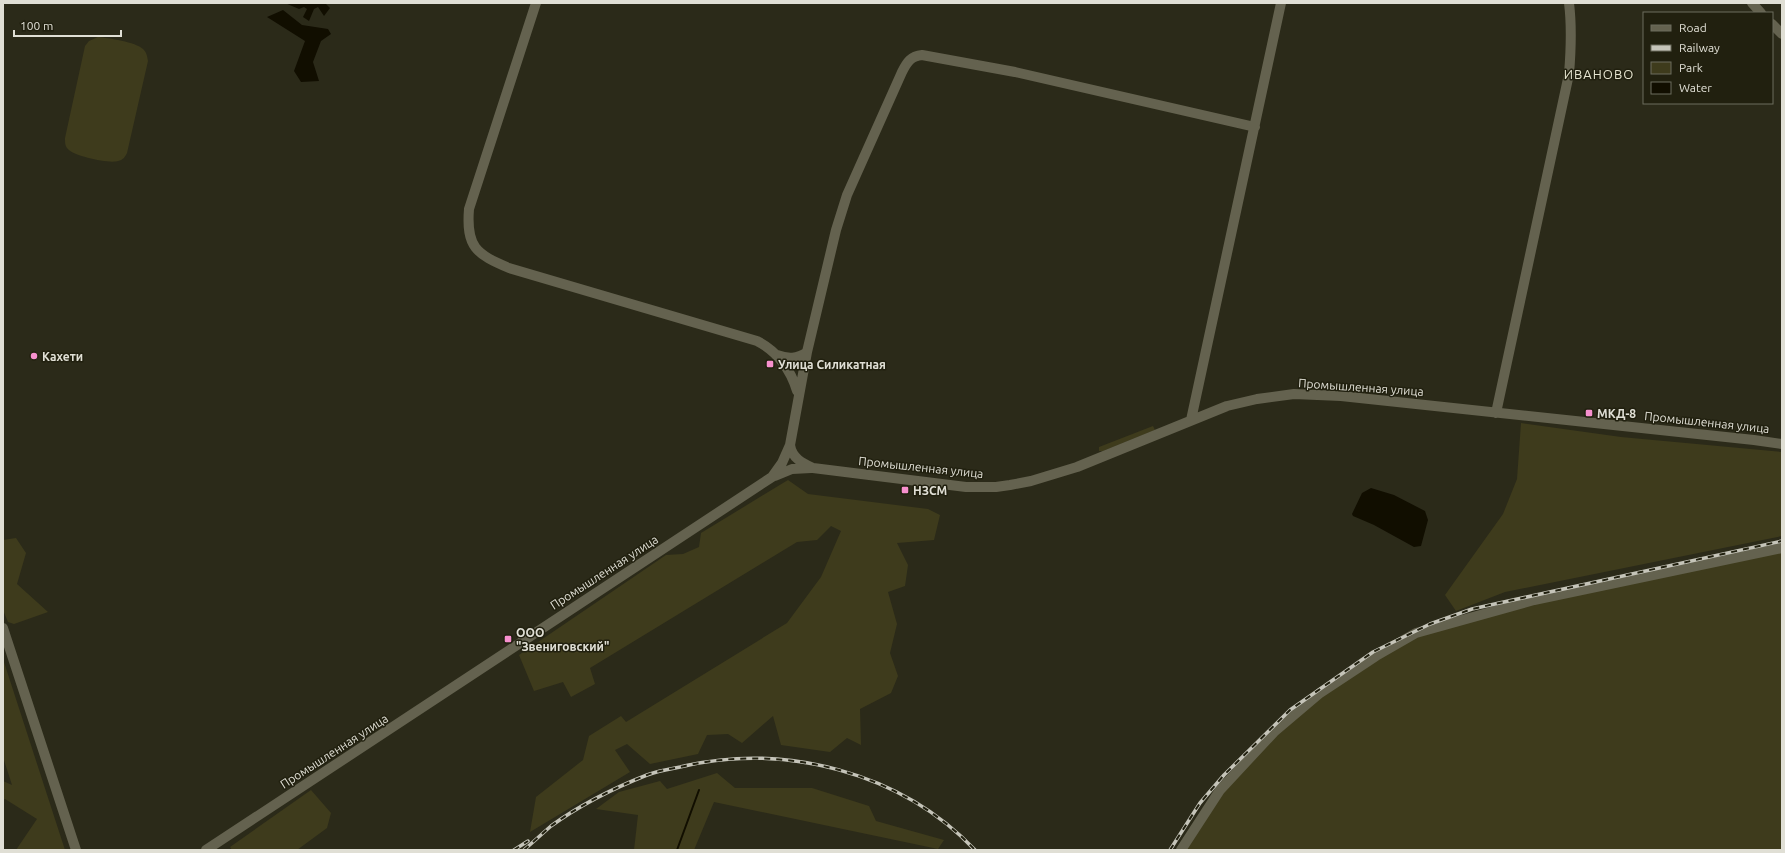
<svg xmlns="http://www.w3.org/2000/svg" width="1785" height="853" font-family="Ubuntu,sans-serif">
<rect width="100%" height="100%" fill="#2b2a19"/>
<path fill="#3e3b1c" d="M98,37C108,38 136,42 143,49C147,53 147,56 148,61L127,153C125,157 123,160 118,161C109,164 75,156 69,150C65,147 65,143 65,138L85,46L89,41Z
M1521,423L1621,437L1782,452V536L1505,592L1456,611L1445,595L1503,514L1517,479Z
M1153,426L1155,430L1103,451H1099V447Z
M788,480L808,494L928,509L940,515L934,540L897,543L908,565L905,586L888,592L897,624L890,653L898,676L891,693L860,709L861,745L847,738L830,752L781,745L773,716L742,743L728,734L707,735L698,754L650,764L627,744L615,750L630,772L530,832L536,797L583,760L589,736L621,716L626,722L787,623L821,577L841,531L831,526L817,540L797,542L590,668L595,684L571,697L563,682L534,691L519,655L666,555L683,554L699,547L701,533Z
M16,538L26,553L17,584L48,612L14,624L8,622L3,610V540Z
M1782,548V850H1181L1220,790L1320,693L1416,633L1534,600Z
M3,660V659L65,850H16L37,819L5,799L3,800V781L12,785L3,757Z
M717,773L735,788H812L869,806L876,821L944,840L938,849L714,802L694,850H634L638,815L596,809L619,792L660,781L667,789Z
M311,790L331,813L327,828L297,850H232L230,847Z"/>
<path fill="#110e00" d="M285,3H325L330,8L324,16L318,7L314,9L309,21L303,17L307,9L304,7L299,9Z
M283,10L302,25L328,29L331,34L321,41L313,62L319,81L301,82L294,71L305,41L267,17Z
M1371,488L1394,495L1425,511L1428,520L1421,546L1414,547L1374,525L1353,516L1352,514L1362,493Z"/>
<g fill="none" stroke-linecap="round" stroke-linejoin="round">
<path stroke="#110e00" stroke-width="2" d="M677,850L699,790"/>
<path stroke="#64624f" stroke-width="10" d="M536,3L469,209C466,247 476,254 509,268L757,341C777,351 791,370 797,391
M1752,3L1761,13
M1772,24L1782,34
M777,355C788,359 797,359 807,352
M1496,413L1569,74C1571,50 1572,27 1569,3
M1191,420L1281,3
M790,445C792,458 802,463 813,468L966,487H996L1010,485L1031,481L1077,467L1227,406L1257,399L1294,394L1341,396L1754,440L1782,444
M775,476L792,469L811,468
M3,628L76,850
M206,850L772,477L782,463L790,445L807,352L836,230L847,195L902,72C907,62 911,56 922,55L1015,72L1255,127
M1181,850L1220,790L1274,732L1320,693L1376,656L1416,633L1534,600L1782,548"/>
<defs>
<path id="rail" d="M514,850L528,841
M524,850C533,842 542,834 551,826C580,805 614,788 647,775C657,771 669,769 680,767C784,742 901,772 975,850
M1170,850L1200,803L1224,775L1290,710L1373,652L1430,624L1472,609L1782,541"/>
</defs>
<use href="#rail" stroke="#c5c4b9" stroke-width="3.5"/>
<use href="#rail" stroke="#21200f" stroke-width="2" stroke-dasharray="6" stroke-linecap="butt"/>
</g>
<g fill="#f790ce" stroke="#21200f" stroke-width="1.5">
<circle cx="34" cy="356" r="4"/>
<rect x="766" y="360" width="8" height="8" rx="2"/>
<rect x="1585" y="409" width="8" height="8" rx="2"/>
<rect x="901" y="486" width="8" height="8" rx="2"/>
<rect x="504" y="635" width="8" height="8" rx="2"/>
</g>
<g text-anchor="middle" dominant-baseline="central" stroke-width="3" stroke-linejoin="round" paint-order="stroke">
<g font-size="12" font-weight="bold" fill="#e0dfd5" stroke="#21200f" text-anchor="start">
<text x="42" y="356">Кахети</text>
<text x="778" y="364">Улица Силикатная</text>
<text x="1597" y="413">МКД-8</text>
<text x="913" y="490">НЗСМ</text>
<text x="516" y="632">ООО<tspan x="516" dy="14">"Звениговский"</tspan></text>
</g>
<g font-size="12" fill="#e0dfd5" stroke="#21200f">
<text transform="translate(1361 387) rotate(4)">Промышленная улица</text>
<text transform="translate(1707 422) rotate(6)">Промышленная улица</text>
<text transform="translate(921 467) rotate(6)">Промышленная улица</text>
<text transform="translate(604 572) rotate(-33)">Промышленная улица</text>
<text transform="translate(334 751) rotate(-33)">Промышленная улица</text>
</g>
<g font-size="13" letter-spacing="1" fill="#e6e5d0" stroke="#21200f">
<text x="1599" y="74">ИВАНОВО</text>
</g>
</g>
<rect width="1785" height="853" fill="none" stroke="#e0dfd5" stroke-width="8"/>
<rect x="1643" y="12" width="130" height="92" fill="#21200f" stroke="#6d6c5e"/>
<rect x="1651" y="25" width="20" height="6" fill="#64624f" stroke="#6d6c5e"/>
<text x="1679" y="32" font-size="12" fill="#e0dfd5">Road</text>
<rect x="1651" y="45" width="20" height="6" fill="#c5c4b9" stroke="#6d6c5e"/>
<text x="1679" y="52" font-size="12" fill="#e0dfd5">Railway</text>
<rect x="1651" y="62" width="20" height="12" fill="#3e3b1c" stroke="#6d6c5e"/>
<text x="1679" y="72" font-size="12" fill="#e0dfd5">Park</text>
<rect x="1651" y="82" width="20" height="12" fill="#110e00" stroke="#6d6c5e"/>
<text x="1679" y="92" font-size="12" fill="#e0dfd5">Water</text>
<path d="M14 30v6h107v-6" fill="none" stroke="#e0dfd5" stroke-width="2"/>
<text x="20" y="30" font-size="12" fill="#e0dfd5" stroke="#21200f" stroke-width="3" paint-order="stroke">100 m</text>
</svg>
